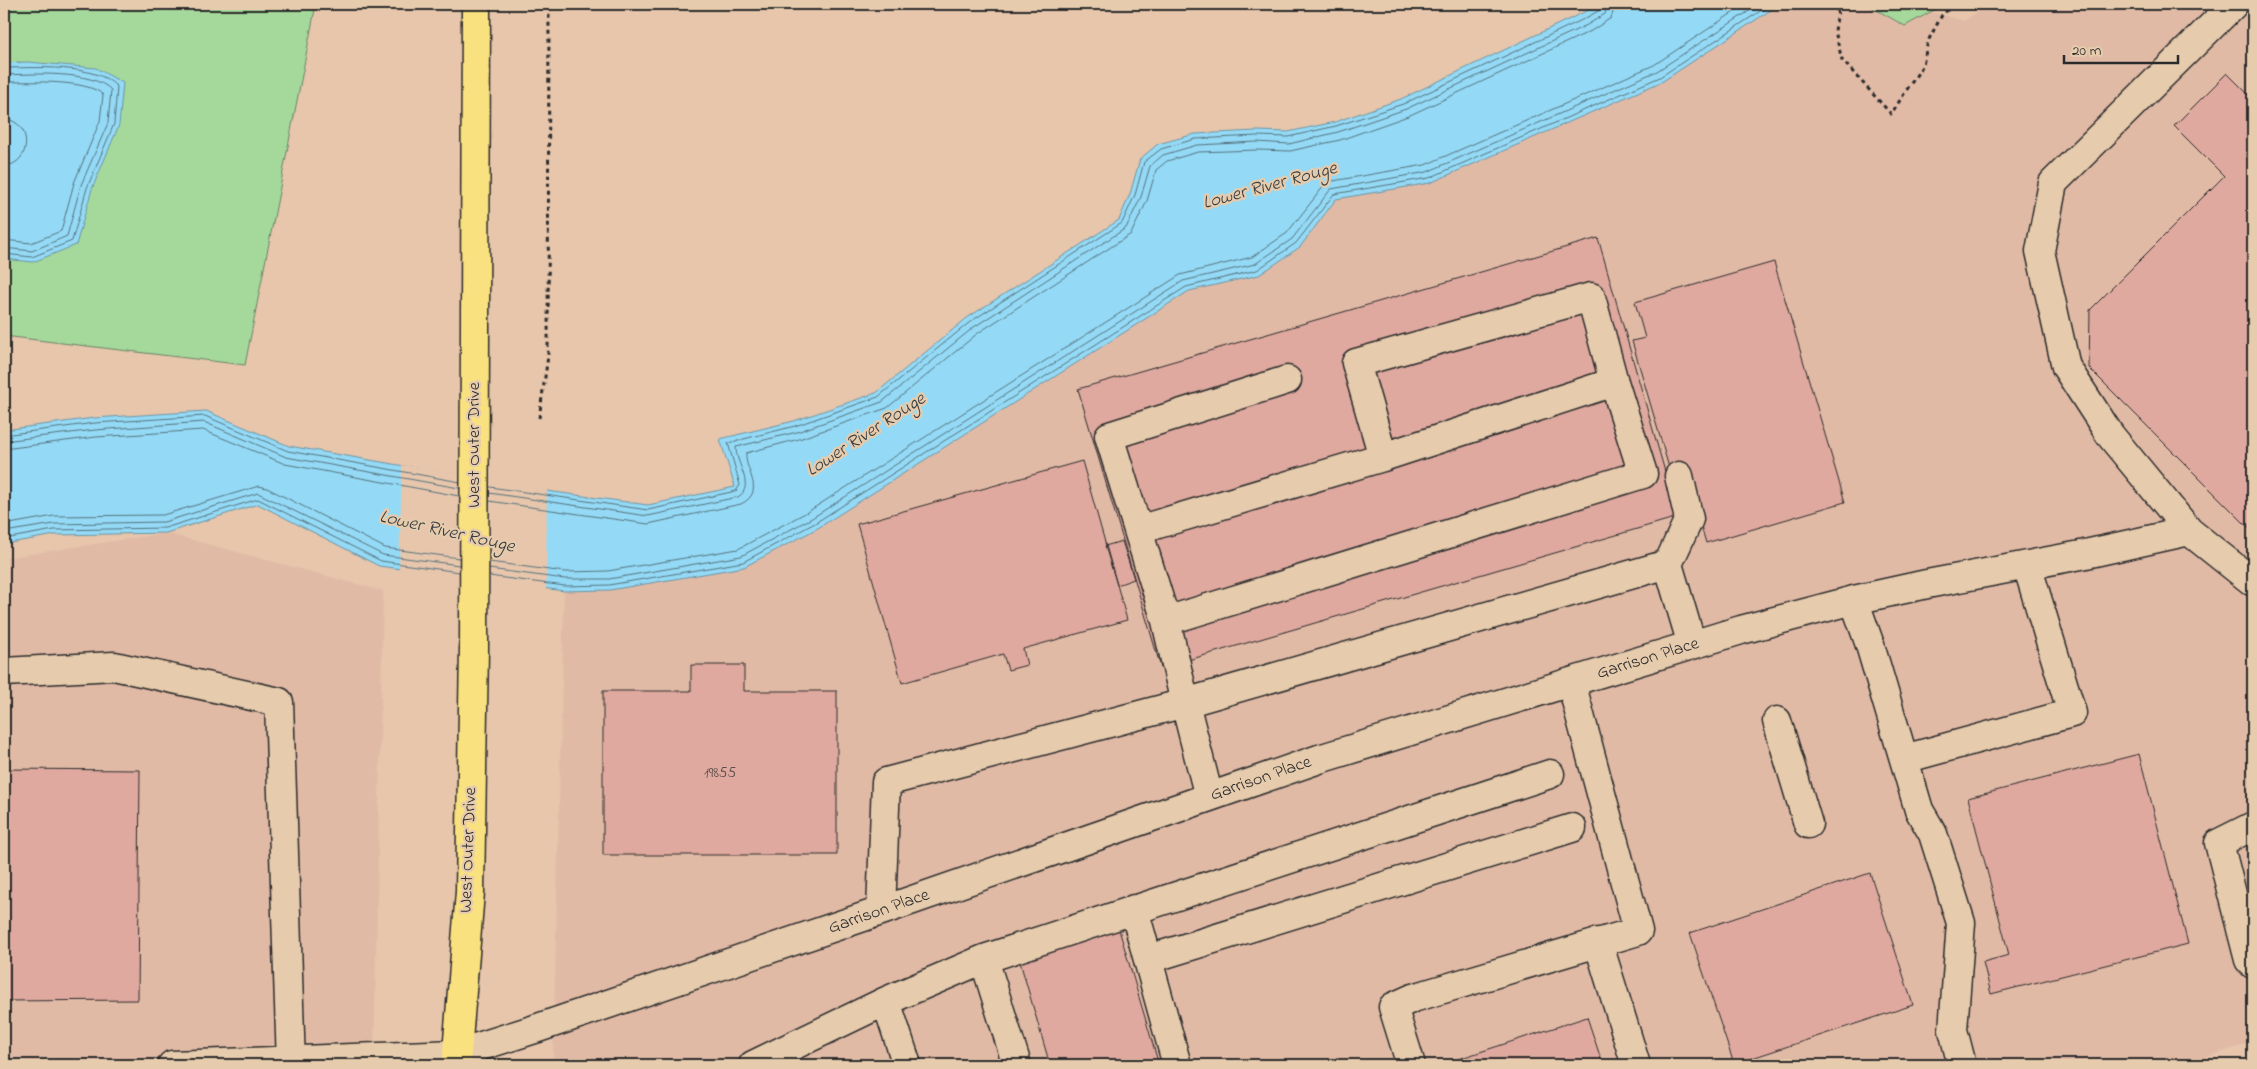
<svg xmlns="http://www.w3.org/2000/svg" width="2257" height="1069" font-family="'Indie Flower',sans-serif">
<rect width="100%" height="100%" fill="#e7c6ac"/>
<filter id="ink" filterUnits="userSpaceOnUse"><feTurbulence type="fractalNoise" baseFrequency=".02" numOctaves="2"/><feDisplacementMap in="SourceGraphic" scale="10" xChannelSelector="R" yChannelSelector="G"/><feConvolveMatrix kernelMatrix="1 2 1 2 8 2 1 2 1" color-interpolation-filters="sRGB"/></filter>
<g filter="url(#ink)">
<path fill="#e1baa6" d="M1775,4H1904L1964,21L1990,4H2253V1042L2182,1065H553L564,591L1336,199Z
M166,533L383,591L374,1065H4V558Z"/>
<path fill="#a5d99c" stroke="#688264" d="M4,4H316L245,365L4,336Z
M1866,4H1945L1905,26Z"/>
<path fill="#94daf6" stroke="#6a94a5" d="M1601,4H1780L1663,81L1430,183L1336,199L1300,247L1259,275L1189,291L818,528L744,567L610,590L564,591L379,566L258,504L166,533L55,535L4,544V430L94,418L206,411L289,446L554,492L648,505L735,487L720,439L794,421L876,393L967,318L1119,220L1130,194L1140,159L1158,144L1195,134L1257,131L1288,132L1335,122L1401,99Z
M28,62L96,68L123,83L119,125L92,189L76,245L33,262L4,259V154L8,141L4,135V63Z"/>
<path fill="#e7c6ac" d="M402,465L547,489L546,591L399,571Z"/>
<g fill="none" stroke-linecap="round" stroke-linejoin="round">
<path stroke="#55717c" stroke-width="1" d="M4,68C33,68 97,63 117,87L114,124L87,188L72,241L32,257L4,254
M4,75C30,74 93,70 111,90L108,123L81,185L67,236L32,251L4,248
M4,82C25,82 89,79 103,95L100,121L74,183L61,231L31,243L4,240
M4,119C33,120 33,165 4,166
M4,435L95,423L205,416L288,451L460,482
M4,441L95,430L204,422L286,457L459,488
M4,449L96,437L203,430L285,464L459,496
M490,487L648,510L736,491L740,485L728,443L795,426L878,397L970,322L1122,223L1135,195L1144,162L1161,149L1195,139L1257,136L1288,137L1336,126L1403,104L1584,19L1600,10L1602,4
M489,493L648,516L738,497C756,486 735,463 736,447L797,432L882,402L974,327L1126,228L1141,197L1150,166L1163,155L1197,145L1257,142L1289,144L1338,132L1406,109L1587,25L1605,14L1608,4
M489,501L648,524L741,504C767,491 744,471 746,453L799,439L887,408L978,333L1131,234L1147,201L1156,170L1167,161L1198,152L1257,150L1290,151L1340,140L1408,116L1591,31L1611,18L1616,4
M4,525L54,516L163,515L259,486L267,488L385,548L459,558
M4,532L54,524L164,522L258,493L383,555L459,565
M4,539L54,530L165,528L258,499L381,561L459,572
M489,562L565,572L608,571L738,549L809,511L1180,275L1252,257L1287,233L1327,182L1425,165L1654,65L1746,4
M489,569L565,579H609L741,556L812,518L1183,281L1255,264L1292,239L1331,189L1427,172L1657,71L1760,4
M489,576L565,586L609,585L743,562L815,523L1186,287L1257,270L1296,243L1334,194L1429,178L1660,77L1771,4"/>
</g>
<path fill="#dfa99f" stroke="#2b2b2b" d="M2227,73L2253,99V532L2089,368L2090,310L2224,176L2174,126Z
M1598,238L1678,517L1161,668L1078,389Z
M1774,262L1845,502L1706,543L1686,475L1672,478L1632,341L1645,338L1635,302Z
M1082,461L1127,620L1023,649L1027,665L1008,670L1003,654L902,683L857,524Z
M1122,541L1134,579L1117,585L1105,546Z
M691,665H744V691H837V855H603V691H691Z
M2139,754L2188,944L1991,994L1983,962L2009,955L1968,798Z
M4,769L140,770L138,1000L4,1001Z
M1870,873L1913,1005L1734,1064L1690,933Z
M1118,926L1159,1065H1050L1018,955Z
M1587,1017L1603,1065H1440Z"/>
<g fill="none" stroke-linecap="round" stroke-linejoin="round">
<defs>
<path id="minor" d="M1287,380L1109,436L1166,621L1643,474L1614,382L1591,297L1356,363L1383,457
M1679,476L1689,519L1668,564L1692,645
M1138,530L1383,457L1614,382
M2189,531L2110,435L2066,367L2040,251L2053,183L2234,4
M1854,600L1870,645L1919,810L1933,834L1961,923L1953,1030L1962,1065
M1166,621L1185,703L1668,564
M4,672L114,666L279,702L291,1065
M1777,721L1808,824
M1904,759L2072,713L2027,565
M2253,826L2219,843L2249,960L2253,964
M1134,909L1177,1065
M881,911L886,782L1185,703L1209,797
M1598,942L1636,1065
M984,959L1017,1065
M1149,959L1572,828
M886,1001L984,959L1550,774
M172,1065L456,1054L535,1029L881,911L1319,759L1741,630L1854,600L1927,584L2081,555L2189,531L2253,582
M753,1065L886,1001L907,1065
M1411,1065L1393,1007L1413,998L1638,931L1571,682"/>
<path id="major" d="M456,1065L470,892L474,649L476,4"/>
</defs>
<use href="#minor" stroke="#2b2b2b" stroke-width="31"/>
<use href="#major" stroke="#2b2b2b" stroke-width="31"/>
<path stroke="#2b2b2b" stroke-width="3" stroke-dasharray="4 4" stroke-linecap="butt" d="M1842,4L1838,9L1835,31L1842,60L1891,114L1923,65L1928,41L1942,15L1954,4
M539,418L548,356L549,4"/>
<use href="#minor" stroke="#e6cbad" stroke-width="28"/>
<use href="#major" stroke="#fae180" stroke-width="28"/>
</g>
</g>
<g text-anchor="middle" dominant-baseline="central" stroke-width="4.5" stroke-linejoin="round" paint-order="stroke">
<g font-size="15" fill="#584a48">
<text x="720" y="773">19855</text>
</g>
<g font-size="18" fill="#2b2b2b" stroke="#e6cbad">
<text transform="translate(475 445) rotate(-90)">West Outer Drive</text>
<text transform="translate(1648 659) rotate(-17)">Garrison Place</text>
<text transform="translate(1261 779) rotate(-19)">Garrison Place</text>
<text transform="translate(469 850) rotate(-88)">West Outer Drive</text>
<text transform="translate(879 912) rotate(-19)">Garrison Place</text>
</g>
<g font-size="19" font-style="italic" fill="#363c3f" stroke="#e6cbad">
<text transform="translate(1270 186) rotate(-15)">Lower River Rouge</text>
<text transform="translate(866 435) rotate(-33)">Lower River Rouge</text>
<text transform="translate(447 532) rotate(13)">Lower River Rouge</text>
</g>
</g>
<rect width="2257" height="1069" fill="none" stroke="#e6cbad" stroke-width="20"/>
<rect x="10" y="10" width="2237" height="1049" fill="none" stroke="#2b2b2b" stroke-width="2" filter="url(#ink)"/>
<path d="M2064 55v8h114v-8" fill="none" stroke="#2b2b2b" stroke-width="2.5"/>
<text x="2072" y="55" font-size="15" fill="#2b2b2b" stroke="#e6cbad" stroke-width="4" paint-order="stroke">20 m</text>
</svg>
